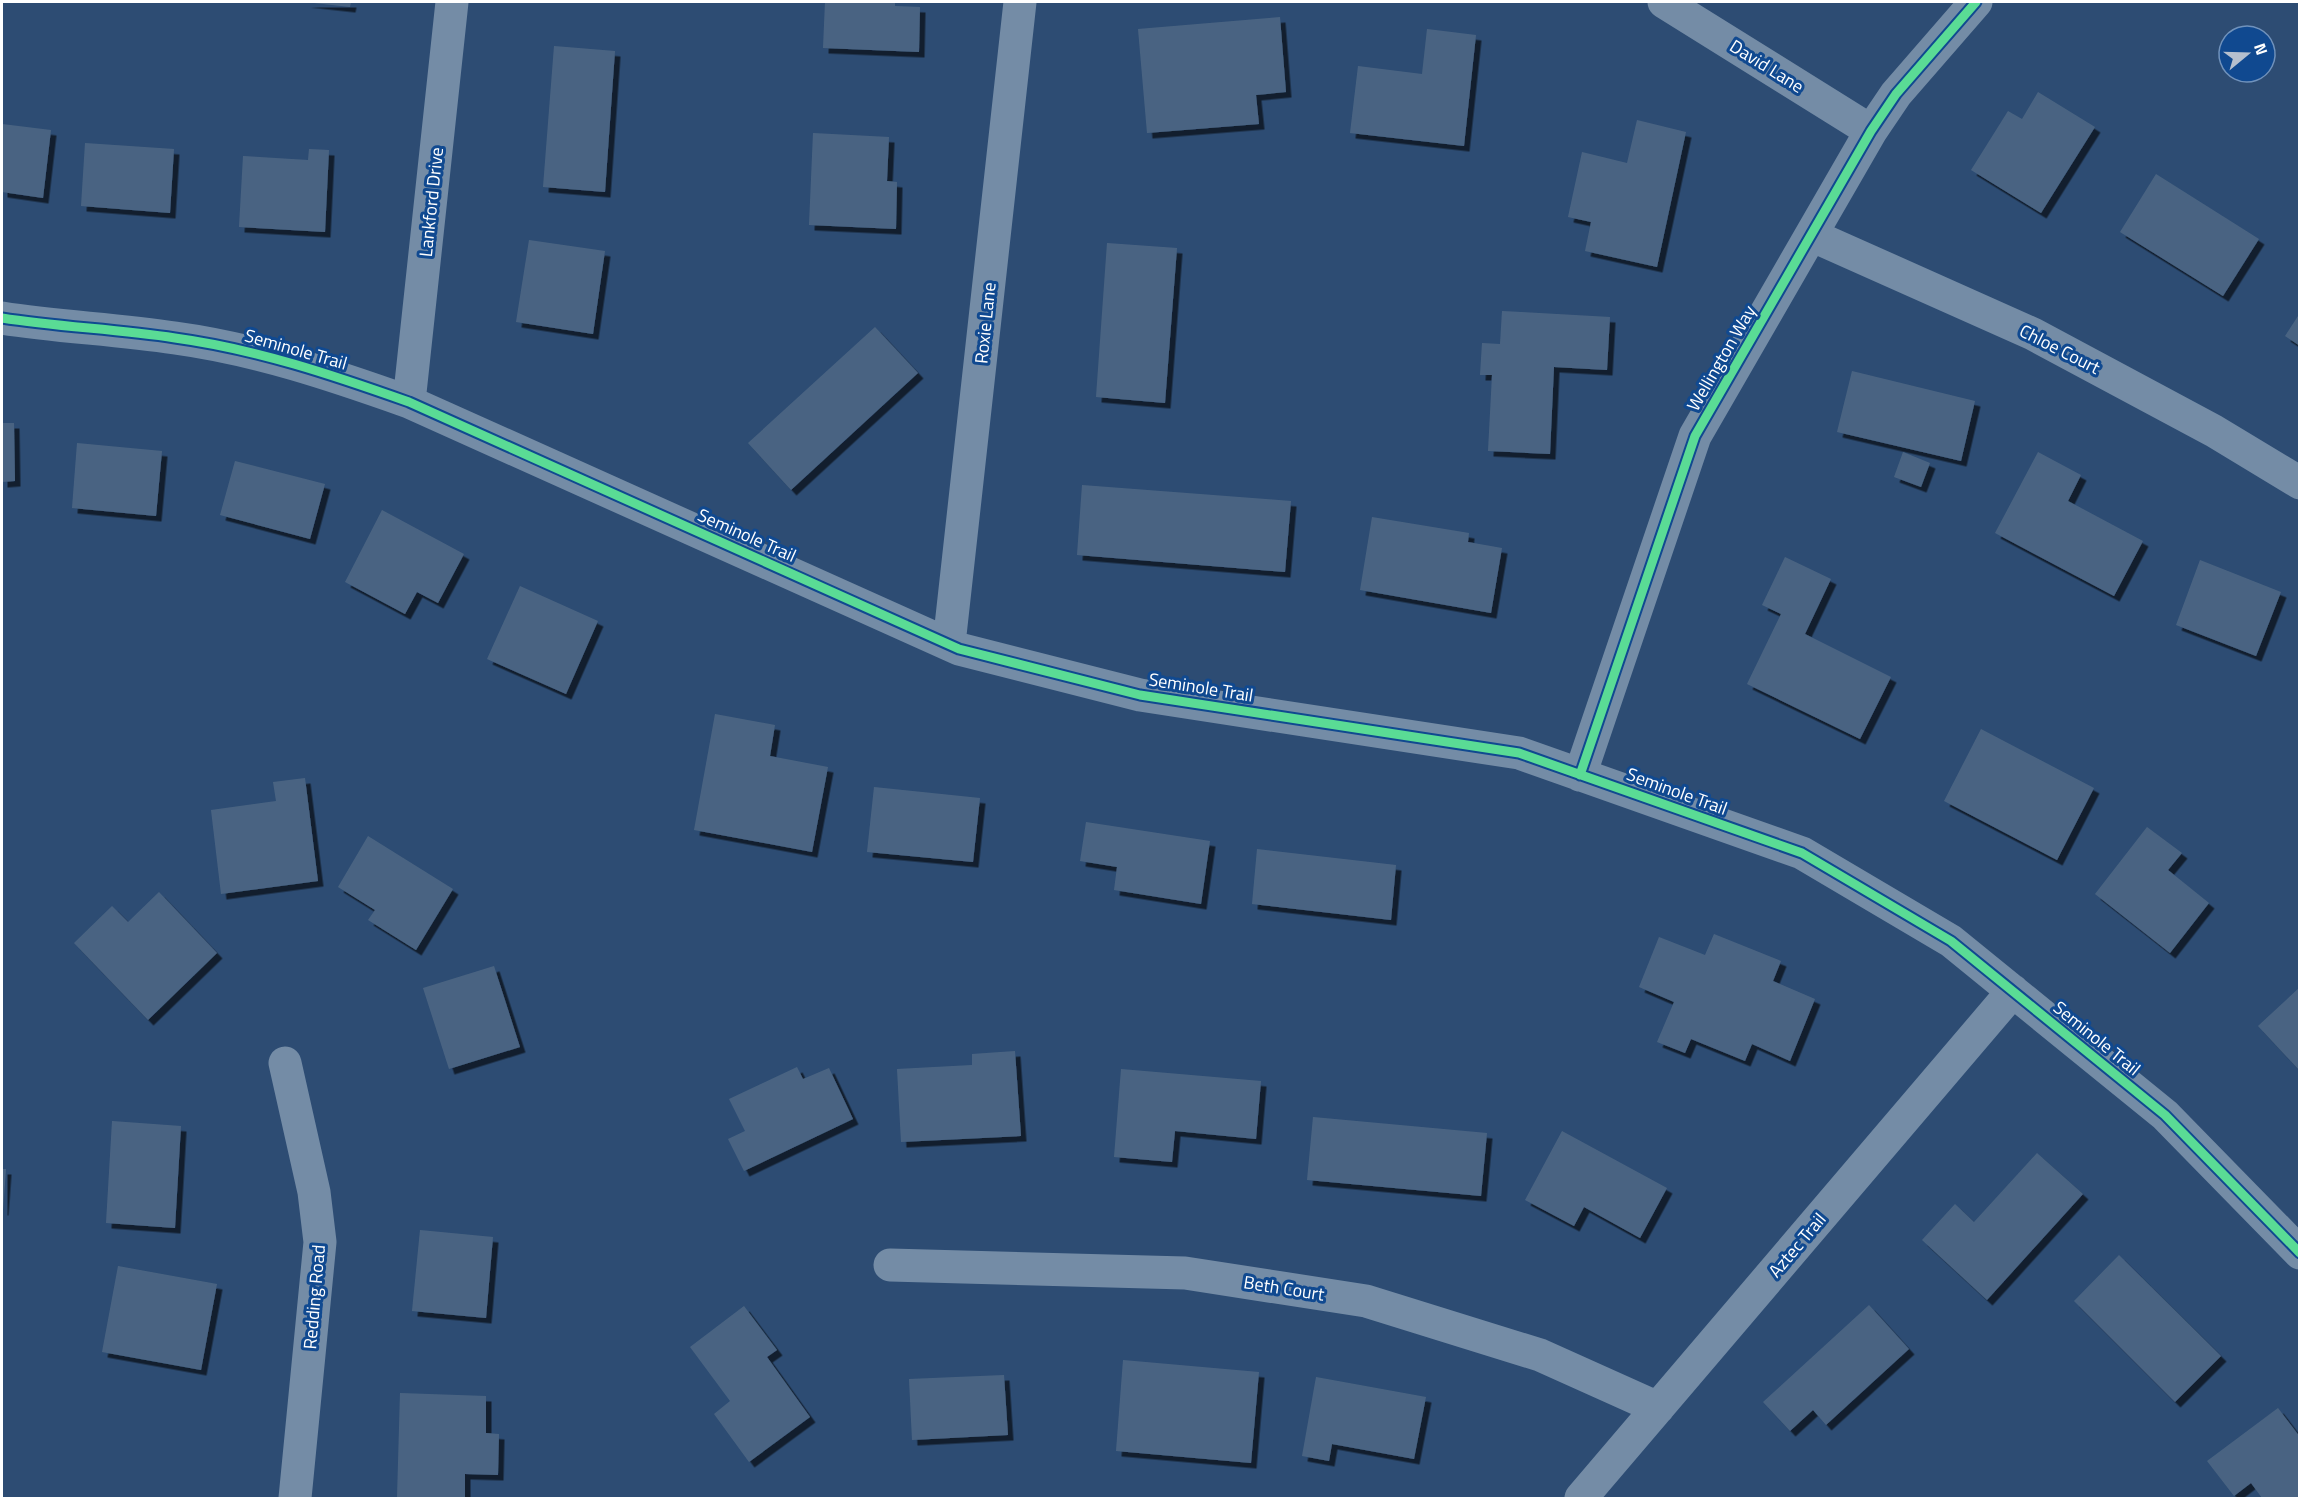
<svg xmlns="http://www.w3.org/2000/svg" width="2301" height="1500" font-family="'Titillium Web',sans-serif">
<defs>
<filter id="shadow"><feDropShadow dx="5.5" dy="5.5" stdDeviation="0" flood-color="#0009"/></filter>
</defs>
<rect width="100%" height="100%" fill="#2d4c73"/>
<path fill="#4a6482" filter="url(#shadow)" d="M305,2H351L350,7Z
M825,2H895V6L920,7L919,52L823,48Z
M1280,17L1286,92L1256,95L1259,124L1147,133L1138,29Z
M1427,29L1476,35L1464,146L1350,133L1358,66L1422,74Z
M554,46L615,51L605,192L543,187Z
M2038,92L2095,127L2041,213L1971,170L2008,111L2022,119Z
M1637,120L1686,132L1657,267L1585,251L1591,222L1568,217L1582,152L1627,163Z
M2,124L51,130L43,198L2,192Z
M813,133L889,137L887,181L897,182L896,229L809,225Z
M85,143L174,149L170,213L81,206Z
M309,149L329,150L325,232L239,227L243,156L308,160Z
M2156,174L2259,239L2223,296L2120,232Z
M529,240L605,251L593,334L516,322Z
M1107,243L1177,248L1165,403L1096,397Z
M1502,311L1610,317L1607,370L1554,367L1550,454L1488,451L1492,375H1480L1482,343L1500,344Z
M2300,313V346L2285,336Z
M875,327L918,373L791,490L748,443Z
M1852,371L1975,401L1961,461L1837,432Z
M2,423H14L15,481L2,482Z
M77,443L162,451L156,516L72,508Z
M1903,452L1930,463L1921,487L1894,477Z
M2038,452L2081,475L2068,501L2143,541L2114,596L1995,533Z
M235,461L325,484L310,539L220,515Z
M1082,485L1291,501L1285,572L1077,555Z
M382,510L464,554L438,603L417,592L405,614L345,582Z
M1372,517L1469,533L1468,542L1502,548L1491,613L1360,590Z
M1785,557L1831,579L1805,634L1891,677L1860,739L1747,684L1781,614L1762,605Z
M2200,560L2281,592L2256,656L2176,625Z
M520,586L598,621L566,694L487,659Z
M715,714L775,725L770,756L828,767L812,852L694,830Z
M1981,729L2094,788L2057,860L1944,801Z
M305,778L318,881L221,894L211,810L276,801L273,782Z
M874,787L980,798L973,862L867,852Z
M1086,822L1210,841L1201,904L1114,890L1117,867L1080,861Z
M2147,827L2182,853L2168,870L2209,903L2170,953L2095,894Z
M368,836L453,889L416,950L368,920L375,910L338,887Z
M1257,849L1396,865L1391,920L1252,904Z
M159,892L217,953L148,1020L74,943L112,906L128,922Z
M1714,934L1781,961L1773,981L1815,999L1790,1061L1752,1044L1745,1061L1691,1039L1685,1053L1657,1042L1674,1002L1639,987L1659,937L1705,955Z
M494,966L520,1047L449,1069L423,988Z
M2300,987V1071L2258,1026Z
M1015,1051L1021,1136L901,1142L897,1069L972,1065V1054Z
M797,1067L803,1079L829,1068L853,1119L744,1171L728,1139L745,1131L729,1099Z
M1121,1069L1261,1081L1256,1139L1175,1131L1172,1162L1114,1157Z
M1313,1117L1487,1133L1481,1196L1307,1180Z
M112,1121L181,1126L175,1228L106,1223Z
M1562,1131L1667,1188L1640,1238L1584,1207L1574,1226L1525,1200Z
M2037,1153L2083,1194L1987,1300L1922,1240L1955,1204L1974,1222Z
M2,1169H6L3,1210H2Z
M420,1230L493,1237L486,1318L412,1311Z
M2119,1255L2221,1356L2175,1402L2074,1301Z
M118,1266L217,1284L201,1370L102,1352Z
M1869,1305L1909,1349L1826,1425L1813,1410L1790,1431L1763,1402Z
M744,1306L777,1350L767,1357L810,1417L749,1462L714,1414L730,1401L690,1347Z
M1123,1360L1259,1372L1251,1463L1116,1451Z
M1004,1375L1008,1435L912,1440L909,1379Z
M1316,1377L1426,1397L1414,1459L1332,1444L1329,1461L1302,1456Z
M400,1393L486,1396V1433L499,1434L498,1475L465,1474V1498H397Z
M2278,1408L2300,1437V1498H2262L2251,1483L2234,1496L2207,1461Z"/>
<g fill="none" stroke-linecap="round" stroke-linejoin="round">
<path stroke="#748ca6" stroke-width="33" d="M1664,2L1871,131
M1811,235L2033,334L2214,431L2300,483
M2,318C59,327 117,329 175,338C256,349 333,375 409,402L959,649L1140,695L1519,753L1802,853L1951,941L2165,1115L2300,1253
M409,402L452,2
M949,644L1020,2
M1580,775L1695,436L1871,131L1896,94L1976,2
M285,1063L314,1192L320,1242L295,1498
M890,1265L1185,1273L1366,1301L1540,1355L1658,1408
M1581,1498L2013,991"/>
<defs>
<path id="cycleway" d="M2,318C59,327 117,329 175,338C256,349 333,375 409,402L959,649L1140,695L1519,753L1802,853L1951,941L2165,1115L2300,1253
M1580,775L1695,436L1871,131L1896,94L1976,2"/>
</defs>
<use href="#cycleway" stroke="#104990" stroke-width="13"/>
<use href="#cycleway" stroke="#5adb95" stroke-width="9"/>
</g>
<g text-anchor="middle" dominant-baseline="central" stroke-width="6" stroke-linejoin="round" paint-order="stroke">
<g font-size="18" fill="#fff" stroke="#104990">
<text transform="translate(1767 66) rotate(32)">David Lane</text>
<text transform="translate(431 202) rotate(-84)">Lankford Drive</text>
<text transform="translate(985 323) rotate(-84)">Roxie Lane</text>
<text transform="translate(296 349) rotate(16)">Seminole Trail</text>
<text transform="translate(2060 349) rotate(27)">Chloe Court</text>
<text transform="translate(1721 358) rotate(-60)">Wellington Way</text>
<text transform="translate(747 535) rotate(24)">Seminole Trail</text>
<text transform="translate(1201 687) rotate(9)">Seminole Trail</text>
<text transform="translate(1677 791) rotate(20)">Seminole Trail</text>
<text transform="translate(2097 1038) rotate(39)">Seminole Trail</text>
<text transform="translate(1797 1245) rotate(-50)">Aztec Trail</text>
<text transform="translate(1284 1288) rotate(9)">Beth Court</text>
<text transform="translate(314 1297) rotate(-85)">Redding Road</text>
</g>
</g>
<rect width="2301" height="1500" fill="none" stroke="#ffffff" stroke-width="6"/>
<g transform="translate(2247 54) rotate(71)"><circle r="28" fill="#104990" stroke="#7092bc" stroke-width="1.5"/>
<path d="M0-4.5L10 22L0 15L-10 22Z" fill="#b6c0ce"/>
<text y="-9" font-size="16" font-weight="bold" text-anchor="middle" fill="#ffffff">N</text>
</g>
</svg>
